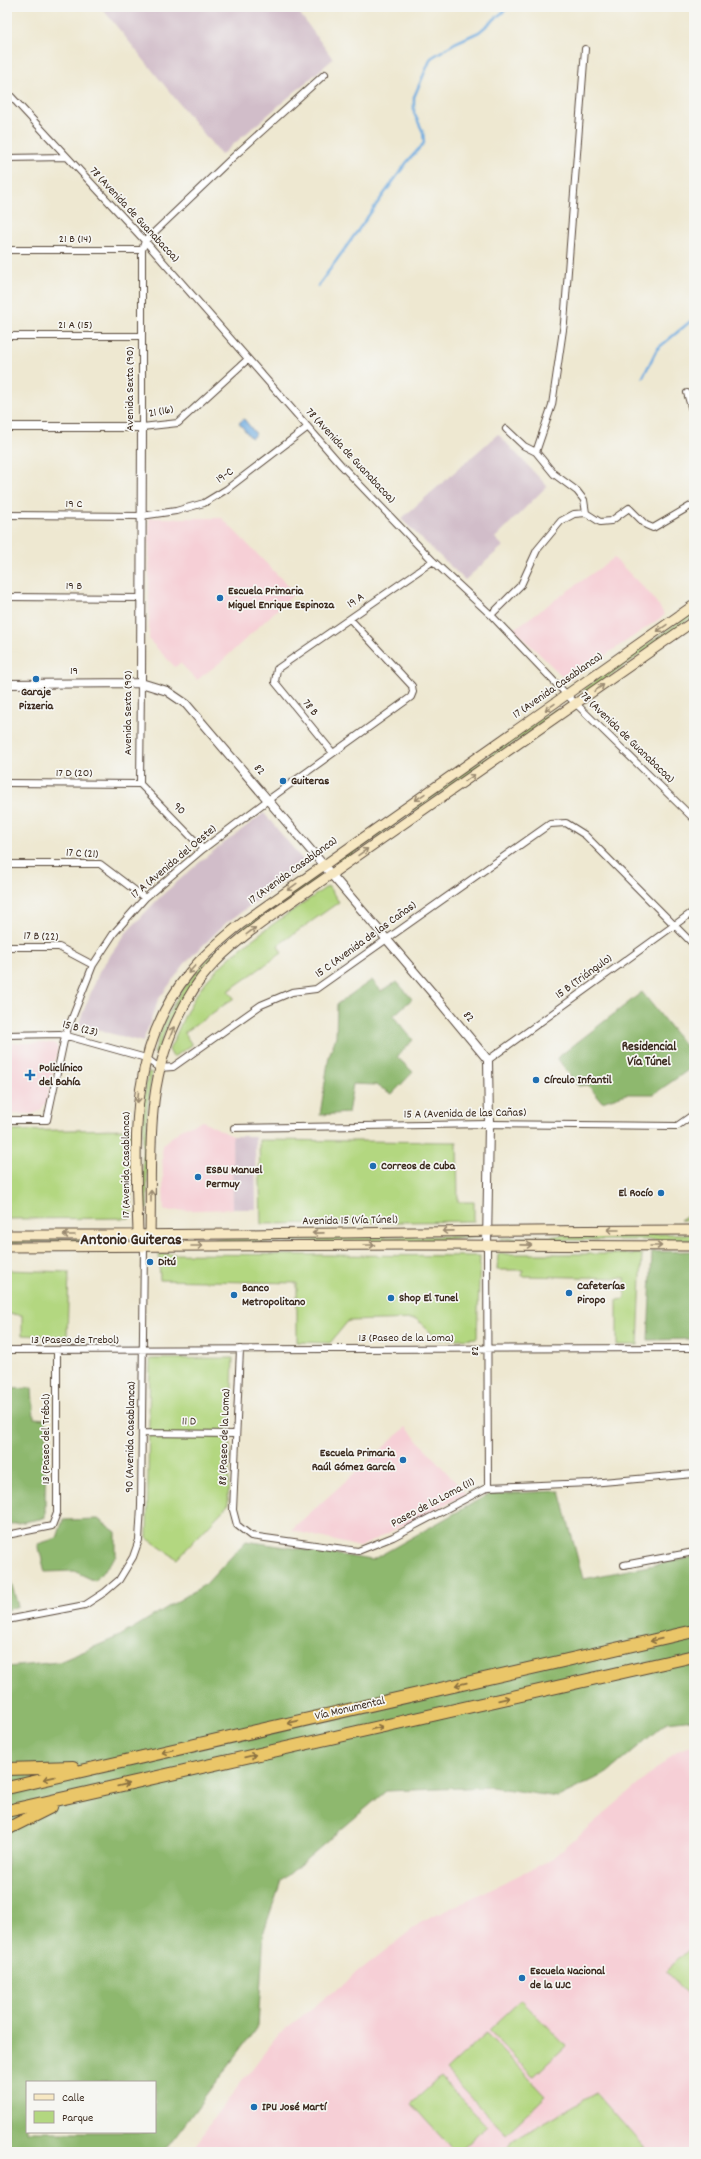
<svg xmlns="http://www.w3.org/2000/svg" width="701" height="2159" font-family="Dekko,sans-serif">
<rect width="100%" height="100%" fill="#f6f6f2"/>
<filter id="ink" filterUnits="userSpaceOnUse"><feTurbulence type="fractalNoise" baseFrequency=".025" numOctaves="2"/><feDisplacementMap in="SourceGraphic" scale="8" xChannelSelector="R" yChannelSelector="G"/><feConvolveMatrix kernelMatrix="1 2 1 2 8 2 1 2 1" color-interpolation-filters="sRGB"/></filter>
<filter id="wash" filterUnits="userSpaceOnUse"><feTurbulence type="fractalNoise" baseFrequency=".012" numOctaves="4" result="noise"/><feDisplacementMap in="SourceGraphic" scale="16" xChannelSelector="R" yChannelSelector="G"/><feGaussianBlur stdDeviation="0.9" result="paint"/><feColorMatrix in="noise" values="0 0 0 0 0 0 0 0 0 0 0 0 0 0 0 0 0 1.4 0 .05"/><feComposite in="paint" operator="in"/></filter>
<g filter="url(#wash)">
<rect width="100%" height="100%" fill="#eee8d1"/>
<path fill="#f6cfd6" d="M149,518H222L295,593L222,661L197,680L180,663L175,667L149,640Z
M614,558L651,595L665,615L567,681L514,629Z
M7,1043H55L58,1048L46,1102L40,1111L32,1114H7Z
M203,1121L232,1136L233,1209L164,1211L162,1145L183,1128Z
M406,1427L466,1494L360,1547L291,1530Z
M694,1744V2151L660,2150L658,2152H192L215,2116L279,2034L420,1923L550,1860L676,1752Z"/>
<path fill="#d1bdc9" d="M101,7H295L333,59L221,155Z
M498,434L547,486L495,538L503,546L465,580L401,519Z
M264,813L307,865L226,923L186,962L158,1000L143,1042L78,1025L100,970L126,933L161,896L207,856Z
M232,1136H255L256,1209H233Z"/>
<path fill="#b3d780" stroke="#77804f" d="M694,611V616L587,692L584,689Z
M556,709L558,712L337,865L335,862Z
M318,875L320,878L200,972L168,1023L157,1054L154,1053C157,1043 160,1031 165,1021C195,954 260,915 318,875Z
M328,886L339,902L278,945L282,953L228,991L234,998L184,1033L192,1045L173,1057L169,1050C179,1030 187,1006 201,988C229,950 289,914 328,886Z
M148,1072L152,1073L147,1109V1209H143V1105Z
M131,1129V1218L7,1219V1131Z
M259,1140L457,1142L458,1202H474V1221L261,1224Z
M694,1211V1220H680Z
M567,1234H694V1240H501V1238L549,1237Z
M479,1236L414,1242L153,1243V1241L213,1240L219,1238Z
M7,1238L135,1239V1240L7,1243Z
M159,1254L480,1256L477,1338L439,1340L416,1319L348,1321L330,1343L297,1342V1283L160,1280Z
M498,1254H642L638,1345H617V1300L625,1299V1278L522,1276L523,1270H497Z
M7,1270L69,1272L67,1337L22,1335V1315L7,1314Z
M233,1358L228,1505L177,1559L147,1538L150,1359Z
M694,1945V2000L666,1971Z
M521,2000L566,2046L533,2077L489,2030Z
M486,2033L546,2096L506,2134L446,2071Z
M440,2077L487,2126L459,2152H455L411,2104Z
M596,2093L648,2152H505L513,2140Z"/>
<path fill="#8eb86e" stroke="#647146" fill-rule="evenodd" d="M372,980L381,991L397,982L412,999L393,1016L413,1040L397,1057L413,1072L392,1094L376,1085L353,1084L348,1113L320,1115L329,1056L336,1037L337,1004Z
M642,992L694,1057V1066L654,1094H626L602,1102L588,1085L578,1086L557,1058Z
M694,1251V1339L648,1340L652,1252Z
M32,1388L34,1418L46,1419L45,1518L7,1525V1389Z
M560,1491L583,1579L694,1557V1719L667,1722L607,1773L558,1797L491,1787L386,1791L281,1881L264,1931L258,2026L164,2152H7V1667L59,1662L120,1636L206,1584L246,1541L372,1560L489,1494ZM27,2082H155V2132H27Z
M98,1519L116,1532V1556L95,1581L74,1571L45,1572L38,1544L57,1538L63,1520Z
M7,1569L18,1606L7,1610Z"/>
<path fill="#6eabe0" stroke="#546a7f" d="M244,419L256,434L251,438L239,423Z"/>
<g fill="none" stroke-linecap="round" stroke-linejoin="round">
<path stroke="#6eabe0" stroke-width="2.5" d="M318,286L407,162L424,143L423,132L414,113V97L431,58L455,43L479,32L509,7
M643,377L657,349L692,320L694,308"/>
</g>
</g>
<g filter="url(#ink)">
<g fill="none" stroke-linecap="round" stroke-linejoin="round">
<defs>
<path id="minor" d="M7,92L145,241L341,465L433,561L491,615L567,695L694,819
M7,158L66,157
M7,250H142
M7,336H142
M248,359L178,423L142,427V250L145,241L231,159L325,74
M687,393L694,417
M506,429L524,446L536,452L554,474L577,491L584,500L586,513
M536,452L552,405L564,323L585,49
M7,515L141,516L176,511L204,503L227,489L308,427
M7,597L141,598
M491,615L521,585L537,550L561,521L574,514L586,513L600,522L611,521L629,508L646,525L653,528L694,504
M333,753L275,682L277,669L433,561
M7,783L140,784
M140,784L141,683
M140,784L203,849
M7,864H100L145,898
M7,947H59L93,965
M7,1035L60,1034L146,1058L159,1068L173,1067L261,1005L292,992L316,989L550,824L566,823L585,835L694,945
M488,1060L694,911
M7,1120H47L65,1036L93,965L114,933L145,898L203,849L268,800L411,697L413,692L412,686L350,619
M234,1128L489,1124L677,1126L694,1114
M487,1244L488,1487
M240,1349L233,1510L237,1525L251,1536L358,1551L393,1537L488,1487L591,1483L694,1474
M7,1350L694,1348
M143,1433L235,1434
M7,1535L52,1526L57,1513V1350
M624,1565L694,1552
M7,1620L85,1605L105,1592L119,1580L133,1557L139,1540L141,1506L144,1247"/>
<path id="tertiary" d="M7,427H142L141,683
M7,684L141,683L167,691L186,704L435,996L488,1060L489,1124L487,1244"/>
<path id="secondary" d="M7,1235C236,1236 465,1230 694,1230
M7,1247L415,1245L694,1246
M144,1247L138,1232C135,1141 128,1048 189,973C204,954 223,938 242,923L694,605
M144,1247L150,1235C152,1156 143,1083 182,1010C189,996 197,982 208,970C228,947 253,929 277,912L694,621"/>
<path id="motorway" d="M7,1769L73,1767
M7,1788L694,1631
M7,1811L694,1656
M7,1829L51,1807"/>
</defs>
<use href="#minor" stroke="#564639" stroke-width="8"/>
<use href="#tertiary" stroke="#564639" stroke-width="10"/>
<use href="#secondary" stroke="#564639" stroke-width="11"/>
<use href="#motorway" stroke="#564639" stroke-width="14"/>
<use href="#minor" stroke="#fff" stroke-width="6"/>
<use href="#tertiary" stroke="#fff" stroke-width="8"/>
<use href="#secondary" stroke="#f7e8c3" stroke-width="9"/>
<use href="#motorway" stroke="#eac669" stroke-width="12"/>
</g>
<defs><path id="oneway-shaft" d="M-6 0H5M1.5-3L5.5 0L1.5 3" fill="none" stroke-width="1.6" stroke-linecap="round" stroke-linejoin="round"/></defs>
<g stroke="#998970">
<use href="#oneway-shaft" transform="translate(662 628) rotate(145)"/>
<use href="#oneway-shaft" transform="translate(599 688) rotate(-35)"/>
<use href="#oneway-shaft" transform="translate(550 707) rotate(145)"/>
<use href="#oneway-shaft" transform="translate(470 778) rotate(-35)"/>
<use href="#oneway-shaft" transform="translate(420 797) rotate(145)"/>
<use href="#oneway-shaft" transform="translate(363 852) rotate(-35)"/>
<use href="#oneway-shaft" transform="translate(292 887) rotate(144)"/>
<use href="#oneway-shaft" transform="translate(251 931) rotate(-37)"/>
<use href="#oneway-shaft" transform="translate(192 969) rotate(132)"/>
<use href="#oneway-shaft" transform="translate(172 1032) rotate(-69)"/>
<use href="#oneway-shaft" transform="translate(138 1097) rotate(95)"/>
<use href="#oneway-shaft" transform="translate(151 1196) rotate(-90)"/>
<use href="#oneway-shaft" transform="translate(613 1230) rotate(-180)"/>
<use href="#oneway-shaft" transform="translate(448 1231) rotate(179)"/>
<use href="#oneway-shaft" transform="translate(318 1233) rotate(179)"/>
<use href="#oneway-shaft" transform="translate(69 1235) rotate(-180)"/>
<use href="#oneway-shaft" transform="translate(369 1245)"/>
<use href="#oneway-shaft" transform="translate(526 1245) rotate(1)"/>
<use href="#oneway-shaft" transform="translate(197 1246)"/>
<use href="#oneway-shaft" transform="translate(656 1246)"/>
</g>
<g stroke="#8a7040">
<use href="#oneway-shaft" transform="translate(656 1640) rotate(167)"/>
<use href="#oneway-shaft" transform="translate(461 1684) rotate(167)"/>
<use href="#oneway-shaft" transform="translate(504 1699) rotate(-13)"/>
<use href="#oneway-shaft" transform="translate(293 1722) rotate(167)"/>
<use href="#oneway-shaft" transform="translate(377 1728) rotate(-13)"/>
<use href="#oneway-shaft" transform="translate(167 1751) rotate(167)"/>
<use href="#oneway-shaft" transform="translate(250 1756) rotate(-13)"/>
<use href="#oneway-shaft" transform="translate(49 1778) rotate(167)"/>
<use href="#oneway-shaft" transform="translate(123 1785) rotate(-13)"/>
</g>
</g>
<g fill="#1f6fb2" stroke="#f6f6f2" stroke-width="1.5">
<circle cx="220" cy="598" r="4"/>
<circle cx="36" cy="679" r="4"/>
<circle cx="283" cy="781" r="4"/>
<path d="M28 1069h4v4h4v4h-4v4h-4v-4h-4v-4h4z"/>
<circle cx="536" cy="1080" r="4"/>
<circle cx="373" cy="1166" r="4"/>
<circle cx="198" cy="1177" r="4"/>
<circle cx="661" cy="1193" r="4"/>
<circle cx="150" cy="1262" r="4"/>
<circle cx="569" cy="1293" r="4"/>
<circle cx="234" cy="1295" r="4"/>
<circle cx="391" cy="1298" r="4"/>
<circle cx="403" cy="1460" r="4"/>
<circle cx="522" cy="1978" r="4"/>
<circle cx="254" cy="2107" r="4"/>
</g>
<g text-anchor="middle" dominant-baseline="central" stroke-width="3.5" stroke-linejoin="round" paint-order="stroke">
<g font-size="12" fill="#3b2a1e" stroke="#f6f6f2">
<text transform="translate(134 215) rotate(47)">78 (Avenida de Guanabacoa)</text>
<text x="75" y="239">21 B (14)</text>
<text x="75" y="325">21 A (15)</text>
<text transform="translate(130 389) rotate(-90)">Avenida Sexta (90)</text>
<text transform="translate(161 412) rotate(-11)">21 (16)</text>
<text transform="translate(350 456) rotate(47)">78 (Avenida de Guanabacoa)</text>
<text transform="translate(225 476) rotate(-36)">19-C</text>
<text x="74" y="504">19 C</text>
<text x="74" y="586">19 B</text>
<text transform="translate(356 601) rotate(-35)">19 A</text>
<text x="74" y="671">19</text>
<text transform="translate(558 686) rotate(-35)">17 (Avenida Casablanca)</text>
<text transform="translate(310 708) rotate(51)">78 B</text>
<text transform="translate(128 713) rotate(-90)">Avenida Sexta (90)</text>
<text transform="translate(627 738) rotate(44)">78 (Avenida de Guanabacoa)</text>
<text transform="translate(259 770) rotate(50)">82</text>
<text x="74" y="773">17 D (20)</text>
<text transform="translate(179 809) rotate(46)">90</text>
<text transform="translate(82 854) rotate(3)">17 C (21)</text>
<text transform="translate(174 862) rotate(-40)">17 A (Avenida del Oeste)</text>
<text transform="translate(293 871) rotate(-36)">17 (Avenida Casablanca)</text>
<text transform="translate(41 937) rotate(2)">17 B (22)</text>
<text transform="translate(366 940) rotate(-36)">15 C (Avenida de las Cañas)</text>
<text transform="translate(584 977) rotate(-36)">15 B (Triángulo)</text>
<text transform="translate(468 1017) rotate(51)">82</text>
<text transform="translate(80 1029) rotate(14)">15 B (23)</text>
<text transform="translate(465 1114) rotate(-1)">15 A (Avenida de las Cañas)</text>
<text transform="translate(126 1165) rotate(-90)">17 (Avenida Casablanca)</text>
<text transform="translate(350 1221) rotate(-1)">Avenida 15 (Vía Túnel)</text>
<text x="406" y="1338">13 (Paseo de la Loma)</text>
<text x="75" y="1340">13 (Paseo de Trebol)</text>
<text transform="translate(475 1351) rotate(-90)">82</text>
<text transform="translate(189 1422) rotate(1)">11 D</text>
<text transform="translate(131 1437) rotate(-89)">90 (Avenida Casablanca)</text>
<text transform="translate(225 1437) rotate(-88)">88 (Paseo de la Loma)</text>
<text transform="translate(46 1439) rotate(-90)">13 (Paseo del Trébol)</text>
<text transform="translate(433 1503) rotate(-28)">Paseo de la Loma (11)</text>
<text transform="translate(350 1709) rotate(-13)">Vía Monumental</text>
</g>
<g font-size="12" font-weight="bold" fill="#3b2a1e" stroke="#f6f6f2" text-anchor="start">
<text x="228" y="591">Escuela Primaria<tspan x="228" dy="14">Miguel Enrique Espinoza</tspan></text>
<text x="36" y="692" text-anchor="middle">Garaje<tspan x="36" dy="14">Pizzeria</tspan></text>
<text x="291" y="781">Guiteras</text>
<text x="39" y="1068">Policlínico<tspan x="39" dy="14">del Bahía</tspan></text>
<text x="544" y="1080">Círculo Infantil</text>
<text x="381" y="1166">Correos de Cuba</text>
<text x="206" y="1170">ESBU Manuel<tspan x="206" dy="14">Permuy</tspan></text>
<text x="653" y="1193" text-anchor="end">El Rocío</text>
<text x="158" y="1262">Ditú</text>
<text x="577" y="1286">Cafeterías<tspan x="577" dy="14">Piropo</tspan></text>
<text x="242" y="1288">Banco<tspan x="242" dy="14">Metropolitano</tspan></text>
<text x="399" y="1298">Shop El Tunel</text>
<text x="395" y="1453" text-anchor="end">Escuela Primaria<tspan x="395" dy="14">Raúl Gómez García</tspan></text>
<text x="530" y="1971">Escuela Nacional<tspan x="530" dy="14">de la UJC</tspan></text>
<text x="262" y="2107">IPU José Martí</text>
</g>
<g font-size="13" font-weight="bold" fill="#3b2a1e" stroke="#f6f6f2">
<text x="649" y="1047">Residencial<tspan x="649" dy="15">Vía Túnel</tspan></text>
</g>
<g font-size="16" font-weight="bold" fill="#3b2a1e" stroke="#f6f6f2">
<text x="131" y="1240">Antonio Guiteras</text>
</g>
</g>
<rect width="701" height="2159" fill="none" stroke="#f6f6f2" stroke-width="24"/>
<rect x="26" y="2081" width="130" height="52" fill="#f6f6f2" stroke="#aba49d"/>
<rect x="34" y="2094" width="20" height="6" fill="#f7e8c3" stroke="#aba49d"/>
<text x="62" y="2101" font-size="12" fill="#3b2a1e">Calle</text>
<rect x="34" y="2111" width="20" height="12" fill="#b3d780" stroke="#aba49d"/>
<text x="62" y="2121" font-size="12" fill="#3b2a1e">Parque</text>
</svg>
